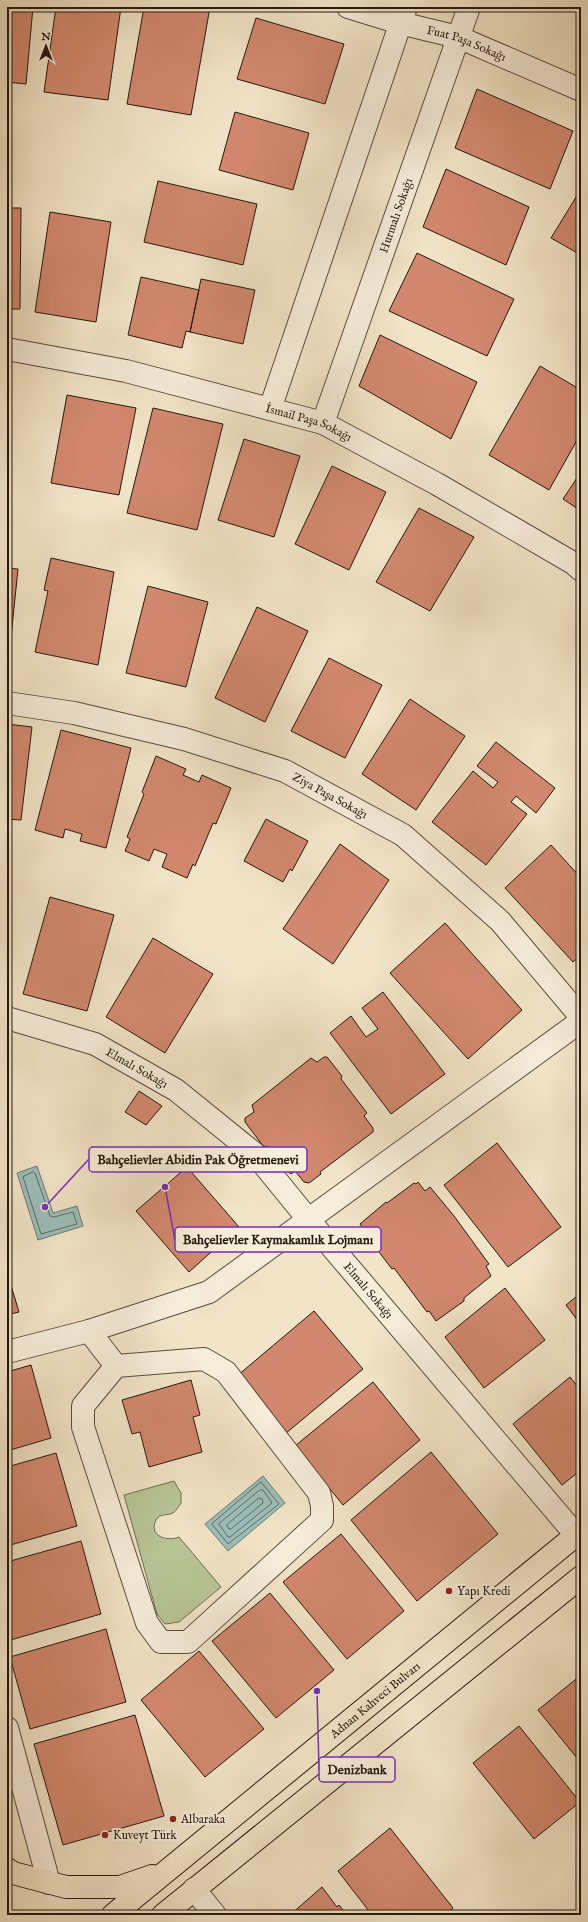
<svg xmlns="http://www.w3.org/2000/svg" width="588" height="1922" font-family="'IM FELL English',serif">
<rect width="100%" height="100%" fill="#f2e4c7"/>
<filter id="stains"><feTurbulence type="fractalNoise" baseFrequency=".005" numOctaves="4"/><feColorMatrix values="0 0 0 0 .2 0 0 0 0 .09 0 0 0 0 .02 0 0 0 .5 -.17"/></filter>
<radialGradient id="worn" r=".72"><stop offset=".6" stop-color="#630" stop-opacity="0"/><stop offset="1" stop-color="#630" stop-opacity=".3"/></radialGradient>
<path fill="#b8c597" stroke="#6e6e53" d="M174,1481L181,1493V1503C179,1506 176,1511 173,1513C166,1516 160,1513 156,1520C148,1536 167,1542 179,1537L221,1587L179,1622L165,1624L157,1614L124,1495Z"/>
<path fill="#9cbeb9" stroke="#6c7c75" d="M37,1166L53,1213L77,1206L83,1226L38,1240L17,1173Z
M263,1476L285,1503L228,1551L205,1524Z"/>
<g fill="none" stroke-linecap="round" stroke-linejoin="round">
<path stroke="#606b64" stroke-width="1" d="M33,1172L35,1173L50,1216L54,1217L73,1212L77,1224L41,1234L23,1177Z
M261,1482L279,1504L228,1544L212,1524Z
M260,1490H263L272,1503L230,1537H228L219,1524Z
M259,1498L262,1499L263,1503L231,1529H229L227,1525Z"/>
</g>
<path fill="#d2886e" stroke="#24180f" d="M7,7H33L26,84L7,82Z
M56,7H121L108,100L44,92Z
M144,7H210L191,115L127,104Z
M256,18L344,44L325,104L237,79Z
M477,89L573,131L550,189L455,148Z
M235,112L309,133L293,190L219,170Z
M446,169L529,207L506,265L423,227Z
M158,181L257,204L243,265L144,242Z
M581,189V255L551,238Z
M7,208H21L20,309H7Z
M50,212L111,222L96,322L35,312Z
M417,253L514,299L487,356L389,311Z
M141,277L199,290L190,332L186,331L182,348L128,335Z
M201,279L255,290L243,344L190,332Z
M380,335L477,382L451,439L359,386Z
M540,366L581,390V433L549,490L489,455Z
M67,395L136,408L119,495L51,483Z
M153,408L223,424L197,530L127,513Z
M244,439L300,456L274,537L218,520Z
M332,466L386,492L349,570L295,544Z
M581,472V511L563,499Z
M419,508L474,537L430,611L376,582Z
M51,558L114,572L98,665L35,652L48,591L44,590Z
M7,568L18,569L10,647H7Z
M148,586L208,602L186,687L126,673Z
M257,607L308,631L265,722L215,698Z
M329,658L382,685L345,758L291,731Z
M410,699L465,736L416,810L362,774Z
M581,708V718L576,713Z
M7,724L32,727L21,820L7,819Z
M61,730L131,748L106,848L80,841L82,834L65,829L63,838L35,830Z
M496,742L555,788L536,813L516,796L511,802L527,814L486,865L432,822L473,771L493,788L498,782L477,766Z
M156,756L186,769L183,775L199,782L202,775L231,788L216,824L213,823L195,866L193,864L187,878L162,867L167,854L154,849L149,861L125,851L130,839L127,837L144,794L142,792Z
M266,819L308,841L292,871L290,869L283,882L244,861Z
M340,844L389,880L333,964L283,929Z
M551,845L581,878V955L573,962L505,888Z
M50,897L114,915L87,1011L23,994Z
M445,923L522,1010L468,1059L390,973Z
M153,938L213,974L165,1053L106,1017Z
M383,992L445,1074L391,1114L330,1033L351,1016L366,1037L378,1029L362,1008Z
M324,1057H327L342,1076L341,1079L367,1113L364,1116L373,1128V1132L320,1172L321,1174L309,1183L304,1182L295,1171L291,1174L270,1147L263,1146L245,1122V1118L254,1112L252,1105L311,1058L317,1062Z
M139,1091L162,1106L146,1125L125,1112Z
M497,1143L561,1227L508,1267L444,1185Z
M187,1167L239,1227L189,1272L136,1211Z
M418,1182L425,1191L430,1187L454,1216L489,1264L486,1266L491,1276L464,1298V1301L436,1321L429,1311L427,1312L394,1268L392,1269L366,1235L367,1234L360,1224L386,1202L387,1203L414,1183L416,1184Z
M7,1272L19,1312L7,1315Z
M505,1288L545,1340L484,1388L445,1337Z
M581,1293V1325L566,1305Z
M314,1311L363,1369L285,1434L237,1376Z
M31,1365L51,1438L7,1451V1372Z
M570,1377L581,1391V1470L562,1485L513,1424Z
M191,1380L200,1415L193,1417L202,1452L149,1467L140,1432L132,1434L122,1400Z
M373,1382L420,1440L343,1505L295,1446Z
M431,1452L498,1534L417,1601L351,1520Z
M56,1453L77,1526L7,1546V1467Z
M341,1534L404,1611L347,1659L283,1582Z
M81,1541L101,1614L7,1641V1562Z
M270,1593L334,1670L276,1718L212,1641Z
M106,1629L126,1702L30,1729L10,1657Z
M199,1651L264,1729L205,1777L141,1700Z
M581,1675V1763L538,1710Z
M135,1715L164,1816L63,1845L34,1744Z
M519,1726L580,1802L534,1839L473,1763Z
M390,1828L453,1908L445,1915H372L338,1871Z
M322,1887L337,1907L339,1905L347,1915H290Z"/>
<g fill="none" stroke-linecap="round" stroke-linejoin="round">
<defs>
<g id="minor">
<path id="s1" d="M348,7L400,23L458,37L581,90"/>
<path id="s2" d="M7,349L126,371L323,423L437,484L573,563L581,570"/>
<path d="M270,409L406,7"/>
<path id="s3" d="M323,423L469,7"/>
<path id="s4" d="M7,703L74,713L184,739L285,771L403,835L500,921L581,1017"/>
<path id="s5" d="M7,1018L95,1044L176,1090L255,1154L308,1219L576,1535"/>
<path d="M89,1331L116,1366"/>
<path d="M7,1352L89,1331L209,1292L581,1021"/>
<path d="M204,1359L226,1372L319,1493L322,1506V1520L188,1642H161L147,1623L83,1427V1406L116,1366Z"/>
<path d="M7,1728L49,1883"/>
<path d="M194,1889L215,1915"/>
</g>
<g id="major">
<path d="M7,1869L13,1873L66,1887H120L152,1876"/>
<path id="s6" d="M113,1915L581,1531"/>
<path d="M163,1915L581,1577"/>
</g>
</defs>
<use href="#minor" stroke="#584b3d" stroke-width="24"/>
<use href="#major" stroke="#24180f" stroke-width="24"/>
<use href="#minor" stroke="#f7eddb" stroke-width="22"/>
<use href="#major" stroke="#f2e4c7" stroke-width="22"/>
</g>
<g fill="#8f2418" stroke="#f7eddb" stroke-width="1.5">
<circle cx="449" cy="1591" r="4"/>
<circle cx="173" cy="1819" r="4"/>
<circle cx="105" cy="1835" r="4"/>
</g>
<g text-anchor="middle" dominant-baseline="central" stroke-width="4" stroke-linejoin="round" paint-order="stroke">
<g font-size="12" fill="#24180f" stroke="#f7eddb">
<text stroke="none"><textPath href="#s1" startOffset="124">Fuat Paşa Sokağı</textPath></text>
<text stroke="none"><textPath href="#s3" startOffset="220">Hurmalı Sokağı</textPath></text>
<text stroke="none"><textPath href="#s2" startOffset="311">İsmail Paşa Sokağı</textPath></text>
<text stroke="none"><textPath href="#s4" startOffset="338">Ziya Paşa Sokağı</textPath></text>
<text stroke="none"><textPath href="#s5" startOffset="140">Elmalı Sokağı</textPath></text>
<text stroke="none"><textPath href="#s5" startOffset="464">Elmalı Sokağı</textPath></text>
<text stroke="none"><textPath href="#s6" startOffset="339">Adnan Kahveci Bulvarı</textPath></text>
</g>
<g font-size="12" fill="#24180f" stroke="#f7eddb" text-anchor="start">
<text x="457" y="1591">Yapı Kredi</text>
<text x="181" y="1819">Albaraka</text>
<text x="113" y="1835">Kuveyt Türk</text>
</g>
</g>
<path fill="none" stroke="#7b2cbf" stroke-width="1.5" d="M45 1207L89 1159M165 1187L175 1240M317 1691L319 1770"/>
<g fill="#7b2cbf" stroke="#f7eddb" stroke-width="1.5">
<circle cx="45" cy="1207" r="4"/>
<circle cx="165" cy="1187" r="4"/>
<circle cx="317" cy="1691" r="4"/>
</g>
<g fill="#f7eddb" stroke="#7b2cbf" stroke-width="1.5">
<rect x="89" y="1147" width="218" height="25" rx="4"/>
<rect x="175" y="1227" width="206" height="25" rx="4"/>
<rect x="319" y="1757" width="76" height="25" rx="4"/>
</g>
<g font-size="13" text-anchor="middle" font-weight="bold" fill="#24180f">
<text x="198" y="1164">Bahçelievler Abidin Pak Öğretmenevi</text>
<text x="278" y="1244">Bahçelievler Kaymakamlık Lojmanı</text>
<text x="357" y="1774">Denizbank</text>
</g>
<rect width="588" height="1922" fill="none" stroke="#f2e4c7" stroke-width="24"/>
<rect x="8" y="8" width="572" height="1906" fill="none" stroke="#24180f" stroke-width="2"/>
<rect x="12" y="12" width="564" height="1898" fill="none" stroke="#24180f"/>
<g transform="translate(46 46)" stroke="#f7eddb" stroke-width="3" paint-order="stroke">
<path d="M0-3L7 15L0 10L-7 15Z" fill="#24180f"/>
<text y="-6" font-size="11" font-weight="bold" text-anchor="middle" fill="#24180f">N</text>
</g>
<rect width="100%" height="100%" filter="url(#stains)"/>
<rect width="100%" height="100%" fill="url(#worn)"/>
</svg>
